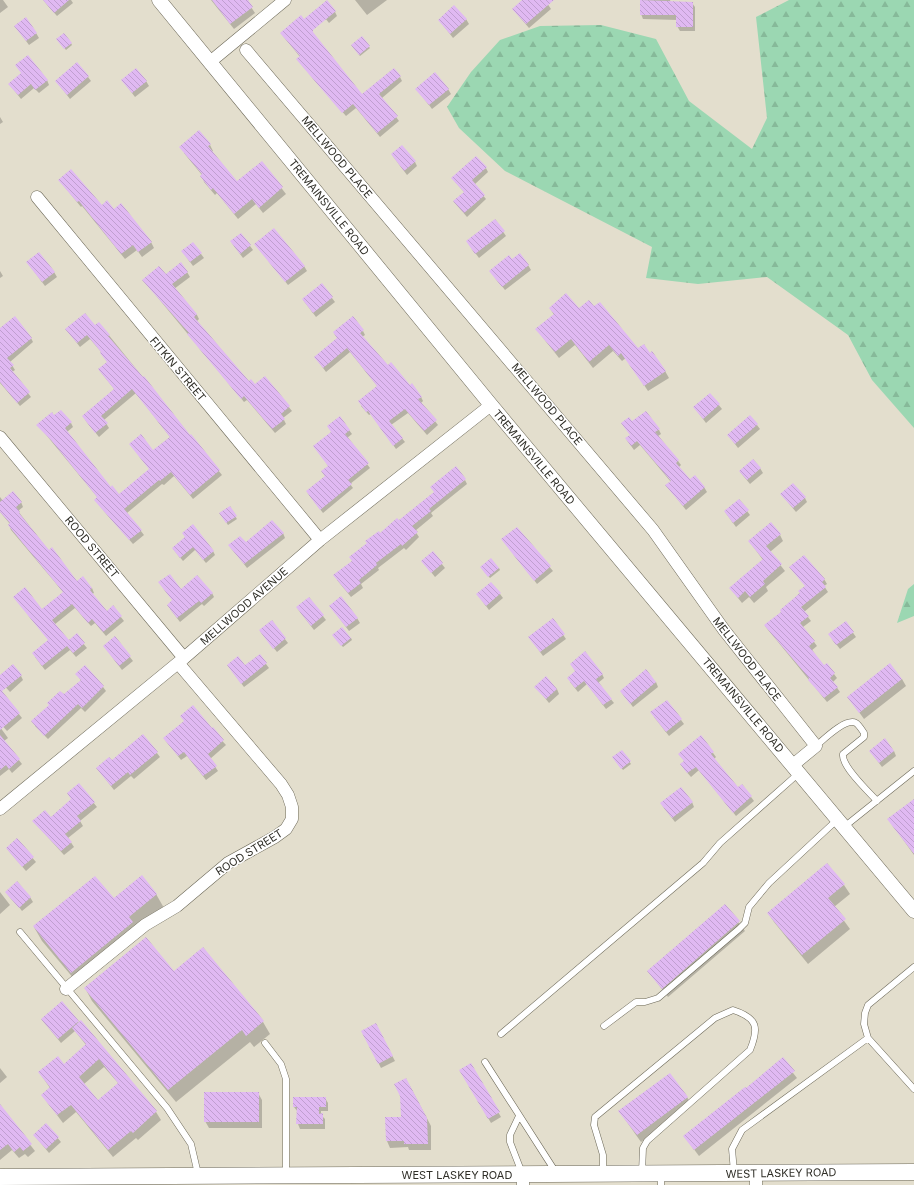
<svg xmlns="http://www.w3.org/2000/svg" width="914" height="1185" font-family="Inter,sans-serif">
<defs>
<pattern id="forest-firs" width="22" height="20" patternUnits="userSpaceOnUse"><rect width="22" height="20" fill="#9bd7b2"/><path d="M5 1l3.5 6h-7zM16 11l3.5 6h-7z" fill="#86b999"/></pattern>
<pattern id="building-back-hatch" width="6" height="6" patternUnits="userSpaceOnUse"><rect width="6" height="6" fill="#e0b9f2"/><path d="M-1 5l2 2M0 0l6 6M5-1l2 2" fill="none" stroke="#c09fd0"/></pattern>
</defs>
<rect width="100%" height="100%" fill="#e3decd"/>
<path fill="url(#forest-firs)" d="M789,0H914V428L872,380L848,335L767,277L698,284L646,278L652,247L505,171L459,128L447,107L471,72L500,40L540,26L601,25L656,39L689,101L752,149L767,118L756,17Z
M914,584V616L897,623L908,589Z"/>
<path fill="#0003" fill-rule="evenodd" d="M0,0H3L8,7L0,13Z
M43,0H71L73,3L57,16Z
M211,0H249L247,1L255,13L234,29Z
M355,0H387L367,15Z
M524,0H545L551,9L529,28L516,13Z
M641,0H670L671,3H692L695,7V31H680L677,26V20L643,19L641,14Z
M335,12L337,16L329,23L321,13Z
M466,19L469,24L453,38L439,20Z
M18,30L36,33L39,38L29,45Z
M281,33L362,96L400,77L402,81L382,98L399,121L380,137L356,108L346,116L300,63V57Z
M59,41L71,43L72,45L66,50Z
M352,46L369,47L370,48L360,56Z
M22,73L47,80L49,85L39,93L34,88L21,99L9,84Z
M88,77L91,81L70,99L56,81Z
M146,81L149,86L135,97L125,84Z
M417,89H448L451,94L432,109Z
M0,117L3,122L0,124Z
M210,145L213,151L212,152L237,183L262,163L286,194L263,213L256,204L238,219L217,193L215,195L204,182L202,175L184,153Z
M392,155L415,162L417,166L407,175Z
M486,168L488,172L474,185L486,199L467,217L454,202L465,193L455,182Z
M59,180L101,206L114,210L151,242L154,248L142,257L137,250L125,259L82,206L81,207Z
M495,220L506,236L479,258L470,246Z
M241,234L253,250L243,258L234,246Z
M258,248L304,266L307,271L288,285Z
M201,254L204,258L193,266L185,255Z
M512,260L528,265L531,270L505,290L493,275Z
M27,262L54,272L57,277L45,286Z
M0,271L3,276L0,278Z
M187,272L190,277L174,289L197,315L199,319L197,321L249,382L255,386L265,378L292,411L283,418L286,424L275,433L247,400L244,402L144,281Z
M322,285L335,302L316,317L303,300Z
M550,308L579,310L638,349L665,371L669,378L648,391L626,358L622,361L613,351L593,368L575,345L559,358L537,330L554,315Z
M99,323L222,475L193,499L174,476L164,485L162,484L127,513L144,535L133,544L98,504V498L38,425L54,417L71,423L73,427L67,432L110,488L119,496L150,470L153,451L170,437L136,393L104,420L109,428L99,437L86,421L83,416L115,390L99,370L108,363L102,353L90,339L80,347L69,333L95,326Z
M0,331L31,338L33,342L10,362L15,370L12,372L31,397L20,406L0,383Z
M363,331L365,335L362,337L388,366L421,397L423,401L421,403L438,425L427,435L408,413L391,425L405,442L396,449L371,414L369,415L361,406L378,387L350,352L326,372L315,357Z
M710,394L722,409L706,423L694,407Z
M750,416L760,429L738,448L728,435Z
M632,423L659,430L661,434L658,436L678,461L681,465L679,467L690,481L704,487L707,492L686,510L667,486L671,482L640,445L634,450L629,443Z
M349,430L352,434L347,438L370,468L350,484L353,488L323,513L309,495L326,477L322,472L329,466L317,450Z
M760,468L763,473L750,484L740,472Z
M465,480L467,484L431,513L433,516L415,531L419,537L406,550L404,548L378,568L379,570L361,584L363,588L351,597L337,580L352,561L380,534Z
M781,494L805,498L807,502L796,512Z
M0,497L3,501L21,502L23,507L18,511L49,551L77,582L92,588L94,593L92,594L106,612L113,607L124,621L106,636L95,623L91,626L75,608L54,625L68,641L76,635L87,648L76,657L70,650L45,670L35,657L49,641L41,610L64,593L11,530L9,525L10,524L0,512Z
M739,500L750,515L736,527L725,512Z
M229,507L237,519L228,525L220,513Z
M517,528L553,571L537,584L505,543Z
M283,533L285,538L247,568L230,546L245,544Z
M780,535L783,541L770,552L785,571L766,587L768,591L754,603L749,597L742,603L730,588L763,560L749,541Z
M185,537L213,551L215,555L206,563L195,550L183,561L173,549Z
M433,553L445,568L435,577L423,562Z
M790,567L824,579L827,584L824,586L828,592L804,612L811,621L803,627L817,646L811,651L824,667L827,665L837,678L833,682L840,692L827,702L765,626L782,612L806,586Z
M499,568L500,570L490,578L482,569Z
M181,590L212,593L214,597L204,606L202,604L180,622L170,609Z
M477,594H500L503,598L489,610Z
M309,598L326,620L314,630L300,612Z
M333,610L357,618L360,623L349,631Z
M553,620L566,639L543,656L532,641Z
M271,621L288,643L277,652L260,631Z
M846,623L856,637L840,649L832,639Z
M334,637L351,638L352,640L343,647Z
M115,638L133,661L122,670L104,646Z
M259,655L269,668L244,687L231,670L245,666Z
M77,674L103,687L106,691L85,712L81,708L48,739L35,726L64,696L81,681Z
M602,674L604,678L598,683L614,703L606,709L587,684L578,692L570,682Z
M0,676H21L23,680L10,692L1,682Z
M902,679L906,686L864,719L848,697Z
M656,682L658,687L633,707L624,695Z
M536,687L557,689L559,694L549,703Z
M0,690L22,718L7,731L0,723Z
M667,701L684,724L669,736L654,717Z
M0,727L8,738L4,741L22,764L12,773L9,769L0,776Z
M212,730L226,745L210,759L218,771L206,780L187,756L181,760L167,742Z
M143,735L160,757L134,779L131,776L114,790L100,772Z
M701,737L716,757L714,759L738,788L742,785L754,801L736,816L699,770L691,777L684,769L685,762L679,754Z
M622,751L631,764L623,770L614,759Z
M894,751L896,756L882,767L873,755Z
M79,785L97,807L80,821L83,826L68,838L74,847L64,855L33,821L50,818L72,800Z
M914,800V855L889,820Z
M692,802L694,807L675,822L664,808Z
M17,840L36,862L26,871L7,849Z
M844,885L850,894L834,907L850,929L808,964L774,922L768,913Z
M0,892L10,905L0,914Z
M7,892L30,897L33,902L22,911Z
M156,894L164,908L140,936L80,986L42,941L34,927L114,900Z
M725,905L745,931L668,997L648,971Z
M173,972L263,1022L270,1034L254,1047L250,1042L176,1102L92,1001L85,988Z
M42,1020L81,1022L156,1112L161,1120L138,1140L136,1138L113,1157L76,1112L63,1123L42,1095L50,1088L39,1072L64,1065L86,1045L75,1031L61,1043ZM104,1067L119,1084L98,1101L84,1084Z
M378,1029L395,1061L381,1068L362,1031Z
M782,1059L797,1078L699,1156L684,1136L746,1089Z
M471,1065L501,1117L491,1123L461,1071Z
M0,1068L7,1077L0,1083Z
M410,1086L431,1126V1150H409L408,1147L390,1148L387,1141L386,1118H402Z
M258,1093L262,1100V1128H209L205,1121Z
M687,1097L691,1104L641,1142L624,1118Z
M294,1098H325L328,1103V1111H321V1115L325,1119V1129H300L298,1124V1112L294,1107Z
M0,1106L35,1151L28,1157L25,1154L19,1158L12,1150L0,1160Z
M46,1124L61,1142L49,1153L34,1135Z"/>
<path fill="url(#building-back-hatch)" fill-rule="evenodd" d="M43,0H69L54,13Z
M212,0H248L253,7L230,24Z
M327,0L336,11L313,30V32L362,94L394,68L401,76L379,94L398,116L377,133L353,104L342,113L296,59L300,56L280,33L301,15L304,19Z
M522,0H554L526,24L512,9Z
M640,0L693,2V27H676V15H640Z
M454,5L467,19L450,34L438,20Z
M26,17L37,33L26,41L14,26Z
M64,33L72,43L64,49L56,39Z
M362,36L370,46L359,55L351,45Z
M28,55L48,80L35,90L31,84L18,95L8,84L21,73L15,65Z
M77,62L89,76L67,95L55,81Z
M136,68L147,81L132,93L121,80Z
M435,72L449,89L429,105L415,89Z
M199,130L211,144L208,146L237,181L262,161L283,187L259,208L252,199L234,214L213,188L211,190L200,176L202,174L179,147Z
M402,145L416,161L404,171L391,154Z
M476,156L487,167L472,180L485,195L464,213L453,201L464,192L451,178Z
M71,169L102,205L107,200L114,209L121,203L152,242L138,252L133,245L121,254L79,201L77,202L58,180Z
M495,219L505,231L475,254L466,241Z
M274,228L305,266L285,282L254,244Z
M241,233L251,245L240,254L230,241Z
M193,242L202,253L190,262L181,251Z
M39,252L55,272L42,282L26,262Z
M520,253L529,265L502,287L489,271L509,255L512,259Z
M181,262L188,272L172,284L197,314L194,317L249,381L251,379L255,384L265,376L290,406L281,414L285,419L272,429L244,396L241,399L187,334L189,333L142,280L159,266L166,274Z
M322,283L333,297L313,313L302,299Z
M566,293L579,308L589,300L594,306L600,302L638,348L644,344L650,353L652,351L666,371L644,386L621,353L618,356L609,345L589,362L571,339L555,352L535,329L554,314L549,308Z
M85,313L95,325L99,322L110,335L108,336L143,377L144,376L190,435L191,434L220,470L190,495L171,472L160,481L159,480L124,509L142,530L129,540L94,500L97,497L51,440L36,425L52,412L54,415L61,410L72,422L65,428L111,487L112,485L119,494L149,469L129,444L141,434L153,450L170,437L132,389L101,416L108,423L95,433L82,416L114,389L98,369L107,362L100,353L101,352L87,335L77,343L65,329Z
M15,316L32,338L7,358L14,365L10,368L30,392L17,403L0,382V328Z
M353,316L364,330L360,333L388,365L391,362L410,385L412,383L422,397L418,399L437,420L424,431L405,409L389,421L403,438L393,446L368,411L366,412L358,401L377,386L347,348L323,368L314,357L337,338L333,332Z
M710,393L720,404L703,419L693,407Z
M646,411L660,429L655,432L679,460L676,463L690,479L695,475L705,487L683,506L665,485L671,481L637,441L631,446L625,438L630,435L621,423L629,417L632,421Z
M750,415L758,424L735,444L727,435Z
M340,416L350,430L345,434L369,463L348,480L352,484L320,510L306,491L325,476L321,471L328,466L313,446L331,432L327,426Z
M753,459L761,468L747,480L739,471Z
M456,466L466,479L429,509L431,511L412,526L418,532L402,546L401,544L376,563L377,565L359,580L361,583L348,593L333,575L352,561L349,557L367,543L365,541L379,531L380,533L397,518L399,520L434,492L430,487Z
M793,483L806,497L793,508L780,494Z
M13,491L22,502L16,507L20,512L19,513L49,550L52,547L77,581L83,576L92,588L90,590L107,611L113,605L122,616L103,632L92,619L88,623L72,604L52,620L69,640L77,633L85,643L73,653L67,646L42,666L32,653L48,640L13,597L25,587L42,609L63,592L8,525L10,523L0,512V502Z
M739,499L749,510L733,523L724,511Z
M230,506L237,516L226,523L219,513Z
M272,520L284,533L244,564L228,545L240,536L246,542Z
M771,522L781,534L766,546L782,564L763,581L765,584L750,597L745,591L738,598L729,588L763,559L748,541Z
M193,524L214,551L203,560L193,547L180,558L172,548L185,537L182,533Z
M517,527L551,566L534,581L501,539Z
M433,551L443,563L431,573L421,561Z
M804,555L825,579L822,582L826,587L801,607L809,616L800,623L815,641L809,646L824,665L827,663L835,673L830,678L838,687L824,698L808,680L809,678L764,625L781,612L780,610L800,593L798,591L805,586L789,567Z
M491,558L499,568L488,577L480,567Z
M170,574L181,589L197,575L213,593L201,603L199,601L177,618L167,605L172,600L158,582Z
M491,582L501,593L486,606L476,594Z
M341,596L358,618L346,627L329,606Z
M309,597L324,615L311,626L296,607Z
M553,618L565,634L540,652L528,637Z
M272,620L286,638L273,649L259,630Z
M846,621L854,632L836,645L828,634Z
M342,627L351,638L341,646L332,635Z
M115,636L131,656L119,666L103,646Z
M585,651L603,674L596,679L612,699L603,705L584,681L575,688L567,678L575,671L570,664Z
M260,654L267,663L241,684L227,665L238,656L245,665Z
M890,663L902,679L859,713L847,697Z
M13,664L22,675L2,691L20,713L0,730V675Z
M85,665L104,686L82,708L78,704L44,736L31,721L49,705L47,703L60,691L64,694L81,680L75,674Z
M646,669L656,682L630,704L620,691Z
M546,676L557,689L546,699L534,687Z
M667,700L682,719L666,732L650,712Z
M193,705L212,728L213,727L224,740L208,754L217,766L203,776L184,752L178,756L163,738L184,721L180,716Z
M143,734L158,752L130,775L128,772L111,786L96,768L109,757L112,760Z
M0,735L20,759L9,769L6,765L0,770Z
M701,735L714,752L711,754L738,787L742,784L752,796L733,813L696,767L687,773L680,764L684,761L678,754Z
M885,738L894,751L879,763L869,751Z
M622,750L631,761L621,769L612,757Z
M79,783L95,802L77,816L81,821L65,834L72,842L61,851L32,821L45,810L51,817L71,799L67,793Z
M681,787L693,802L672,818L660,803Z
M914,799V854L887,819Z
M17,838L34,857L22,867L6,848Z
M827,863L845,884L828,898L846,919L802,955L767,913Z
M142,875L157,894L129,917L133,922L71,973L33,926L95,876L114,898Z
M17,881L31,897L19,908L5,892Z
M725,904L740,921L662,989L647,971Z
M146,937L174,971L203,947L264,1021L246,1036L242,1030L168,1090L84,988Z
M62,1001L79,1021L58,1039L41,1019Z
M81,1020L157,1111L133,1133L131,1131L108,1150L71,1105L57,1115L41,1095L50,1087L38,1072L58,1056L64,1064L86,1044L72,1028ZM99,1059L118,1083L98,1100L79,1077Z
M376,1023L393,1056L378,1064L361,1031Z
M783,1057L795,1071L694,1150L683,1136L745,1087L746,1088Z
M471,1063L500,1112L488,1119L459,1070Z
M670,1073L688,1097L637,1135L618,1111Z
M406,1078L427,1118L428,1144H404V1141H386L385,1117H401L400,1096L394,1084Z
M204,1092H259V1122H204Z
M293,1097H326V1107H319V1114L323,1113V1124H296L297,1107H293Z
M0,1104L32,1144L23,1151L20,1147L14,1152L8,1144L0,1150Z
M46,1123L59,1137L46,1149L33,1135Z"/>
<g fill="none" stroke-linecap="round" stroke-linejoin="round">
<defs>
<path id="service" d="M816,746C823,740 846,717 856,723C859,725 862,730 864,733V737L843,754C841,766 868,791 877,801
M844,827L914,771
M20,932L167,1108L191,1144L198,1174
M914,967L868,1005L865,1013L864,1024L868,1038L914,1089
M604,1026L636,1002H645L658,998L739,929L745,923L749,907L769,883L838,819
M501,1034L703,863L720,843L799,773
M265,1043L281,1064L286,1079V1174
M485,1062L555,1171
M519,1116L510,1135V1142L522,1173
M734,1172L732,1149L742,1130L868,1038
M603,1174V1155L594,1125L595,1117L715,1018L733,1010C758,1018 759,1028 750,1050L647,1141L643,1148L642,1172
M661,1174V1185"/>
<path id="minor" d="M246,50L653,530L724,630L816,746L793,765
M210,62L285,0
M37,197L320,540
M0,437L184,658
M0,809L184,658L320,540L491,405
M66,989L145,925L177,906L228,863L275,837L286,829L292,819V807L288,795L281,784L178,663
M756,1174V1185
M523,1175V1185"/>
<path id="tertiary" d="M159,0L491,405L914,911"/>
<path id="secondary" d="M0,1177L914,1172"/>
</defs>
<use href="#service" stroke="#6c6858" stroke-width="7"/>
<use href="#minor" stroke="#6c6858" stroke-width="13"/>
<use href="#tertiary" stroke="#6c6858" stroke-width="15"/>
<use href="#secondary" stroke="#6c6858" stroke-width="17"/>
<use href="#service" stroke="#fff" stroke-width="6"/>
<use href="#minor" stroke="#fff" stroke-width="12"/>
<use href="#tertiary" stroke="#fff" stroke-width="14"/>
<use href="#secondary" stroke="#fff" stroke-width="16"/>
</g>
<g text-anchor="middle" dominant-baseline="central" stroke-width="3" stroke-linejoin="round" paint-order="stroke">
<g font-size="11" fill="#302f28" stroke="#fff">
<text transform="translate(337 157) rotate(50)">MELLWOOD PLACE</text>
<text transform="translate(329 207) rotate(51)">TREMAINSVILLE ROAD</text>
<text transform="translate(178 369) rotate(50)">FITKIN STREET</text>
<text transform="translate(547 404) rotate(50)">MELLWOOD PLACE</text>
<text transform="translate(534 457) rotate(50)">TREMAINSVILLE ROAD</text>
<text transform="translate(92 547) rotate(50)">ROOD STREET</text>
<text transform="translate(244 606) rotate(-41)">MELLWOOD AVENUE</text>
<text transform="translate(747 659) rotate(52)">MELLWOOD PLACE</text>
<text transform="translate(743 705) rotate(50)">TREMAINSVILLE ROAD</text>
<text transform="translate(249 852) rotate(-32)">ROOD STREET</text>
<text transform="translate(781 1173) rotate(-1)">WEST LASKEY ROAD</text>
<text x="457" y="1175">WEST LASKEY ROAD</text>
</g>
</g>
</svg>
